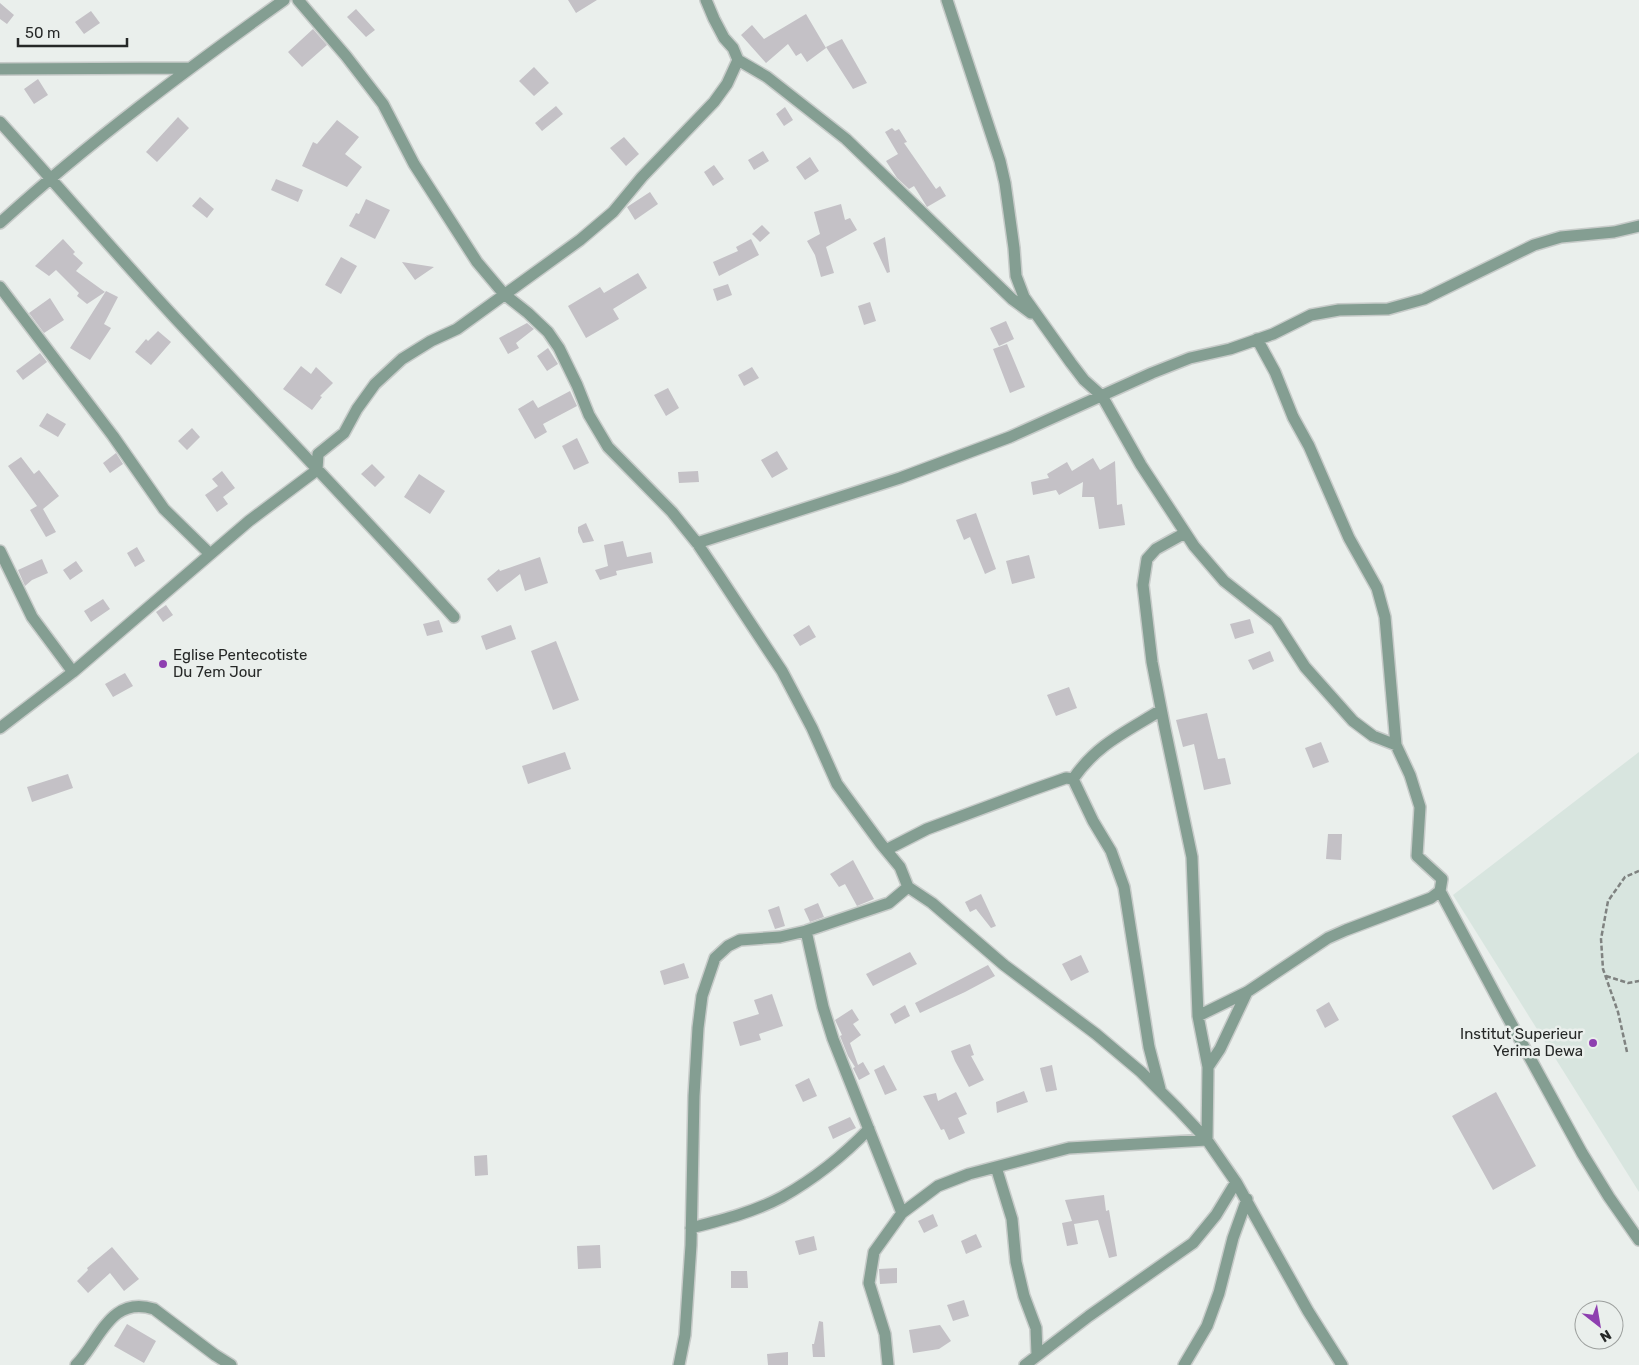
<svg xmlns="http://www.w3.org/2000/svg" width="1639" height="1365" font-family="Rubik,sans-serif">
<rect width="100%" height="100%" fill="#eaefec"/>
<path fill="#d8e5df" d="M1639,752V1192L1453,895Z"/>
<path fill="#c4c1c6" d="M568,0H597L576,13Z
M0,3L14,15L7,24L0,19Z
M356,9L375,30L366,37L347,17Z
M91,11L100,23L84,34L75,22Z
M806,14L826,48L807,62L801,53L796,56L788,44L766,63L741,35L752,25L764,39Z
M313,29L327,45L302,67L288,52Z
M842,39L867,83L853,89L826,47Z
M534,67L549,83L534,96L519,81Z
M38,79L48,95L34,104L24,89Z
M556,106L563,114L542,131L535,123Z
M785,107L793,120L784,126L776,114Z
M178,117L189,128L157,162L146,152Z
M337,120L359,137L345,154L362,167L347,187L302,166L313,142L317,144Z
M892,128L895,131L899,129L907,142L904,143L936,189L940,186L946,196L927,207L914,186L909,189L897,178L886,161L898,154L885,132Z
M624,137L639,154L626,166L610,148Z
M763,151L769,161L754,170L748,160Z
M810,157L819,171L805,180L796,167Z
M714,165L724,179L713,186L704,172Z
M276,179L303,190L298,202L271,190Z
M650,192L658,204L635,220L627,207Z
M200,197L214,209L207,218L192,206Z
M366,199L390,210L375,239L349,226L356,213L359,214Z
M841,204L845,220L850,218L857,230L826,247L834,273L821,277L815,255L807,241L820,234L814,212Z
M762,225L770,233L760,242L752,234Z
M885,237L890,272L887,273L873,243Z
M63,239L75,252L73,254L83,263L76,271L105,292L87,304L77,296L79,293L56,270L49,276L35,266Z
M751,239L759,255L719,276L713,262L738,251L736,247Z
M341,257L357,266L341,294L325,285Z
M402,262L434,267L415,280Z
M638,273L647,288L613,309L619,319L586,338L568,306L600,287L604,293Z
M728,284L732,295L717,301L713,289Z
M106,291L118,297L104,324L111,328L90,360L70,348Z
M50,298L64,320L44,333L29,313Z
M870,302L876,321L864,325L858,306Z
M1006,321L1014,339L999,346L990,328Z
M527,323L534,329L516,343L519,348L508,354L499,338Z
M158,331L171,342L151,365L135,352L146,339L148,341Z
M1007,344L1025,387L1010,393L993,349Z
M548,348L558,364L547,371L537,356Z
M40,353L47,362L23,380L16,371Z
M301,366L311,374L316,367L333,383L320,396L322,397L312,410L283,389Z
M752,367L759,378L744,386L738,375Z
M668,388L679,408L666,416L654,395Z
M570,391L577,406L543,424L547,432L535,439L518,409L533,400L538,408Z
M47,413L66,424L58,437L39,426Z
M192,428L200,437L187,450L178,441Z
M577,438L589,463L574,470L562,446Z
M777,451L788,469L772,478L761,460Z
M116,453L123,464L110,473L103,463Z
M21,457L34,474L39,470L59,496L43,509L56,532L46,537L30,510L37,506L8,466Z
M1093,458L1100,470L1115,461L1117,505L1122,504L1125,525L1099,529L1094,497H1082L1083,482L1059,495L1056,490L1033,495L1031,482L1049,478L1047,474L1067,462L1072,471Z
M372,464L385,477L375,487L361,474Z
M222,471L235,488L223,497L228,504L217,512L205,495L218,486L212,479Z
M698,471L699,482L679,483L678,472Z
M419,474L445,491L430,514L404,497Z
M976,513L996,569L985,574L970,537L964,540L956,520Z
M586,523L594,541L583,543L578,532V527Z
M623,541L627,557L651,552L653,563L616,571L617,575L600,580L595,570L608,566L604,545Z
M137,547L145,561L135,567L127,553Z
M1029,555L1035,578L1012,584L1006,561Z
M540,557L548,583L525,591L520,574L497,592L487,579L499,569L500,571Z
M42,559L48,573L32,580L25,586L18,570Z
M76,561L83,571L70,580L63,570Z
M103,599L110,609L91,622L84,611Z
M166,605L173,615L163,622L156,612Z
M1250,619L1254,633L1235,639L1230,624Z
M439,620L443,632L427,636L423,624Z
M511,625L516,639L486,650L481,636Z
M809,625L816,637L800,646L793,635Z
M556,641L579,700L553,710L531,651Z
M1270,651L1274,661L1253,670L1248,660Z
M125,673L133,686L113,697L105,684Z
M1069,687L1077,708L1056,716L1047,695Z
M1207,713L1218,759L1225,758L1231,784L1204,790L1194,744L1183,747L1176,720Z
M1321,742L1329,762L1313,768L1305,748Z
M565,752L571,769L528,784L522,766Z
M68,774L73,788L32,802L27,787Z
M1328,834H1342L1341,860L1326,859Z
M853,860L874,899L857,906L845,884L839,887L830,874Z
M981,894L996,926L991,928L976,909L970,912L965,902Z
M818,903L824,917L810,922L804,909Z
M779,906L785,926L775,929L768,910Z
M910,952L917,964L873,986L866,974Z
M1081,955L1089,972L1071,981L1062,964Z
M684,963L689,978L664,985L660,971Z
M988,965L995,976L965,992L920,1013L915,1003Z
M772,994L783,1026L759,1034L761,1040L740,1046L733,1022L759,1014L754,1000Z
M1329,1002L1339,1020L1325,1028L1316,1010Z
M905,1005L910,1016L895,1024L890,1014Z
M852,1009L859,1020L853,1024L861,1035L850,1043L858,1065L863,1062L870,1074L859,1080L853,1068L855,1067L848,1056L840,1036L842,1035L835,1020Z
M970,1044L974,1055L971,1056L984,1080L969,1087L955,1061L951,1051Z
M884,1065L897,1090L885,1095L874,1070Z
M1052,1065L1057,1090L1046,1092L1040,1068Z
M809,1078L817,1096L803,1102L795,1085Z
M1024,1091L1028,1102L997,1113L996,1102Z
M956,1092L967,1114L958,1118L965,1133L949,1140L944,1129L941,1130L923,1096L936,1093L938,1101Z
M1496,1092L1536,1166L1493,1190L1452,1116Z
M850,1117L856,1128L833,1139L828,1127Z
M487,1155L488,1175L475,1176L474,1156Z
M1104,1195L1106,1211L1109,1210L1117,1256L1109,1258L1098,1220L1074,1224L1078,1244L1067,1246L1062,1223L1072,1221L1065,1200Z
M933,1214L938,1226L924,1233L918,1221Z
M976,1234L982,1247L966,1254L961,1241Z
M814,1236L817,1250L799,1255L795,1241Z
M600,1245L601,1268L578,1269L577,1246Z
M112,1247L139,1279L124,1291L110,1273L88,1293L77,1281L88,1270L87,1268Z
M897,1268V1283L880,1284L879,1269Z
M731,1271H747L748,1288H731Z
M964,1300L969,1316L953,1321L947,1305Z
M819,1321L823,1322L825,1357H813L812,1344H814Z
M127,1324L156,1341L144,1363L114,1346Z
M940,1325L951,1341L939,1349L913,1353L909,1330Z
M788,1352V1365H768L767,1354Z"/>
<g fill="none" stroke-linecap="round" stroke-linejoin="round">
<defs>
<path id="street" d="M298,0L346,56L383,104L414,164L477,262L504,294L528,313L548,332L559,348L577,385L589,415L608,447L672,512L697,543L718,574L782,671L812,728L837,784L881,844L900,867L908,887L932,903L1004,965L1096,1034L1141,1072L1178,1109L1207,1140L1236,1182L1308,1311L1342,1365
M706,0L714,19L724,38L733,48L738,60L767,77L846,139L1012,299L1031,313
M947,0L1000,161L1005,183L1014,248L1016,276L1024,297L1071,363L1084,380L1102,396L1141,465L1194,546L1224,581L1276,622L1305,667L1353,721L1373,736L1396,745
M0,69L189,68
M0,122C59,187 116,254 176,319C269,419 363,516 454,617
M0,223C89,142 186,70 284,0
M0,287L113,436L164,509L210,554
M1257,339L1275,372L1293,417L1309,446L1349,538L1377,588L1385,617L1396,745L1410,775L1420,807L1417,856L1442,879L1440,891L1501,1005L1582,1153L1609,1197L1639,1240
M317,470L318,454L344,433L357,409L375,384L402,359L431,341L457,329L580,240L613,212L642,177L714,102L727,84L738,60
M1185,533L1156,549L1147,559L1143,585L1152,662L1165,729L1192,857L1198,1016L1208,1067L1207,1140
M697,543L900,478L1010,437L1152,373L1190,358L1230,349L1273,334L1311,315L1339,310L1388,309L1424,299L1534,245L1561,237L1614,232L1639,226
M0,551L32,617L73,672
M0,728L73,672L249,521L317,470
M1073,779L1093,821L1111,851L1124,887L1149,1047L1160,1089
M1073,779C1097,744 1126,732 1161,710
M886,850L927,829L1032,790L1066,778L1073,779
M806,931L823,1007L833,1039L902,1213
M1198,1016L1247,992L1328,938L1346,930L1431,898L1440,891
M1208,1067L1220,1049L1247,992
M996,1167L1012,1219L1016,1262L1024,1296L1036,1328L1037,1354
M691,1228C722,1220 754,1212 782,1197C814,1179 844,1155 869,1129
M76,1365C100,1341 110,1295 154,1309L215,1355L231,1365
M679,1365L685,1335L691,1245L694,1096L698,1028L702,996L715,958L728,946L740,940L780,937L806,931L889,903L908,887
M888,1365L885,1334L869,1283L874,1252L902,1213L938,1186L969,1174L1069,1148L1207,1140
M1025,1365L1089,1316L1193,1243L1216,1215L1236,1182
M1184,1365L1207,1326L1219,1293L1233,1238L1247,1199"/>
</defs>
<use href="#street" stroke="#c7cbc9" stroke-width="14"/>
<path stroke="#7f8280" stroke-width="2.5" stroke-dasharray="5 2.5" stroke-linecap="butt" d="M1606,976L1628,983L1639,981
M1627,1052L1618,1012L1603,969L1601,939L1608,901L1625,877L1639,871"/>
<use href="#street" stroke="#849e92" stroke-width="11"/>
</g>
<g fill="#8e3fb0" stroke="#eaefec" stroke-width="2">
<circle cx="163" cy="664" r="5"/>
<circle cx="1593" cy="1043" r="5"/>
</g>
<g text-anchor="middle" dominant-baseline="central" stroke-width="5" stroke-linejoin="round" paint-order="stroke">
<g font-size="15" fill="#262827" stroke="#eaefec" text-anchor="start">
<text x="173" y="655">Eglise Pentecotiste<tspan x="173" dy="17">Du 7em Jour</tspan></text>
<text x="1583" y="1034" text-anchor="end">Institut Superieur<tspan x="1583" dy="17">Yerima Dewa</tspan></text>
</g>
</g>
<g transform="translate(1599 1325) rotate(149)"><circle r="24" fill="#eaefec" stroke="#9c9f9d"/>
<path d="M0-4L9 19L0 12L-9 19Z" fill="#8e3fb0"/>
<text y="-8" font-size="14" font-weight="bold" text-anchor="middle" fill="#262827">N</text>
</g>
<path d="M18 38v8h109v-8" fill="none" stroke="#262827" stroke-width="2.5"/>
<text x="25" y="38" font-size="15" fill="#262827" stroke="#eaefec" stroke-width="4" paint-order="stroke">50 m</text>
</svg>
